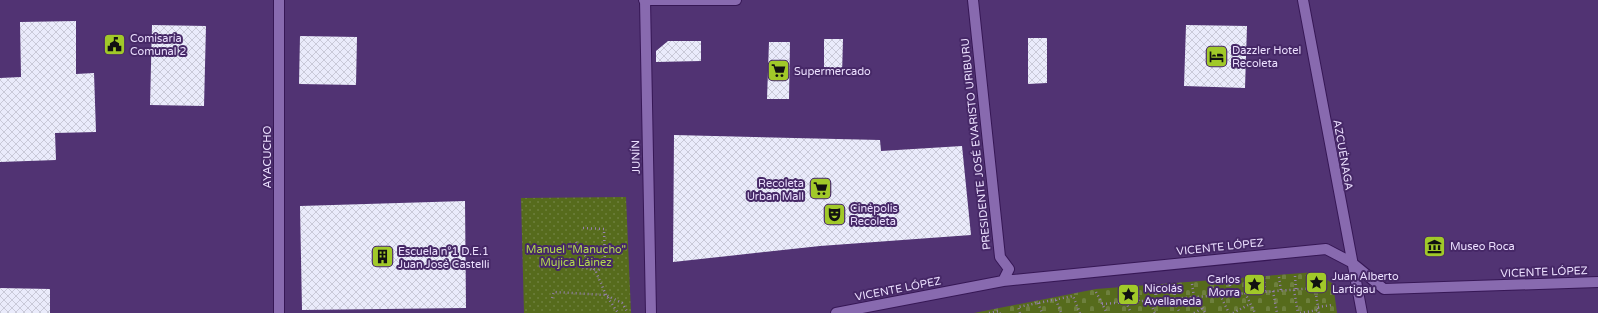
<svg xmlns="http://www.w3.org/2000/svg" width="1598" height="313" font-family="'Varela Round',sans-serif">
<defs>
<pattern id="cemetery-stones" width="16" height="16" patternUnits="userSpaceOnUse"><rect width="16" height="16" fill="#566b1c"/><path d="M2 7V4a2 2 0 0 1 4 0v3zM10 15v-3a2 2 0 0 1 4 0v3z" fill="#6e803e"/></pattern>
<pattern id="park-dots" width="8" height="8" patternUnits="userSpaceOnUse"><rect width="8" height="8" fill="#566b1c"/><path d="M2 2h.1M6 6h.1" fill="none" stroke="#6e803e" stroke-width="1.8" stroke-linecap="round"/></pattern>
<pattern id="building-cross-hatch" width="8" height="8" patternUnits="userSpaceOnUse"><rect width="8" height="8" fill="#eaebfb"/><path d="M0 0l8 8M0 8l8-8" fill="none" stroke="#c9c9d8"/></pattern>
</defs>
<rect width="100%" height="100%" fill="#513373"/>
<path fill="url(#cemetery-stones)" d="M1316,272L1333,284L1337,313H974L1096,289Z"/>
<path fill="url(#park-dots)" d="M626,197L631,313H524L521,198Z"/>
<path fill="url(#building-cross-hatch)" d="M76,21V74L94,73L96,132L55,133L56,160L0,162V78L21,77L20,22Z
M152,25L206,26L204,106L150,105Z
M1186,25L1247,26L1245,88L1184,86Z
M300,36L357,37L356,85L299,84Z
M1028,38H1047V83L1028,84Z
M824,39H843L842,74H824Z
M668,41H701V61L656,62V51Z
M769,42H790L789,99H767Z
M674,135L880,140L881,151L962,146L971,235L820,246L673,262Z
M465,201L466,308L302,310L300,206Z
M0,288L50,289V313H0Z"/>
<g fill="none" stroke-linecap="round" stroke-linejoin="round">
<defs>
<path id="street" d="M279,0V313
M645,0L651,313
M973,0L1000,257L1009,269L1003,281
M1303,0L1362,313
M836,313L1003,281L1326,249L1351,262L1384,289L1598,282"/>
<path id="secondary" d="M644,0H736"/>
</defs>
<use href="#street" stroke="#361755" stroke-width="12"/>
<use href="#secondary" stroke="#361755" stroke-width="12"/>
<path stroke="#9781b2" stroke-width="2.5" stroke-dasharray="1 3" stroke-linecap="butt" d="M583,228L604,229L605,265L596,272
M576,242L596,272L606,295L618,313
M539,266L564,264L595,270
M1307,275L1309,289
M1295,276L1296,290
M1279,277L1281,291
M1264,278L1265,292
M1246,280L1247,293
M1230,281V294
M1212,283L1213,296
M1192,284L1194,297
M1155,286L1156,300
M1174,286L1175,298
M1137,288L1139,301
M1315,288L1319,313
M1120,290L1121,302
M1294,290L1298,313
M1273,291L1277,313
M1096,292L1107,313
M1245,293L1255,313
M1220,295L1229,313
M1197,297L1205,313
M552,298L554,292L606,295L622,303L628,313
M1173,299L1180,313
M1056,300L1061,313
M1149,301L1155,313
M1126,302L1131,313
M1038,303L1042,313
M1102,304L1329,287
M1318,307L1332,305
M989,313L999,311L1000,313
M1020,313L1018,307L1073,296L1080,313
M1194,313L1203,308
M1233,313L1250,304
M1300,313L1318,310"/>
<use href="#street" stroke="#886aaf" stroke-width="10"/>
<use href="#secondary" stroke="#886aaf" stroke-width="10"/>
</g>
<defs>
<symbol id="civic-square" viewBox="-11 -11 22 22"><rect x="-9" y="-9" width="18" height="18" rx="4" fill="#a1c929" stroke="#462867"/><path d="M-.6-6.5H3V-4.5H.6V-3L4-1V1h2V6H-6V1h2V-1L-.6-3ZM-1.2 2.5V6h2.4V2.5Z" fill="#111"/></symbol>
<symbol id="hotel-square" viewBox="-11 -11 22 22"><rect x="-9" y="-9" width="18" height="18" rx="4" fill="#a1c929" stroke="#462867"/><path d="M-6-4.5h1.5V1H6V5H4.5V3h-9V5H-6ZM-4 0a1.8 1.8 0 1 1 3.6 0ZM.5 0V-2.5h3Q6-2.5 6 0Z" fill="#111"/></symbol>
<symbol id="supermarket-square" viewBox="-11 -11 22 22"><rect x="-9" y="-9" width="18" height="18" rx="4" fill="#a1c929" stroke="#462867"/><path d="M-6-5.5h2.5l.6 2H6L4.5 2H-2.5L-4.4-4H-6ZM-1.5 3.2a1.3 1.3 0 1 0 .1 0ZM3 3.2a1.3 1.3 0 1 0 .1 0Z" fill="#111"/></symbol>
<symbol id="theatre-square" viewBox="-11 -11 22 22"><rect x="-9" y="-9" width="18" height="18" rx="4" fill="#a1c929" stroke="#462867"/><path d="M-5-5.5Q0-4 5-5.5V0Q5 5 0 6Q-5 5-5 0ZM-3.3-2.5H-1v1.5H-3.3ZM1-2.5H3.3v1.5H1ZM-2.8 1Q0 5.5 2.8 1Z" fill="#111"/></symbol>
<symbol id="museum-square" viewBox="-11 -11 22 22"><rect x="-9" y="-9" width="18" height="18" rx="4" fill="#a1c929" stroke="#462867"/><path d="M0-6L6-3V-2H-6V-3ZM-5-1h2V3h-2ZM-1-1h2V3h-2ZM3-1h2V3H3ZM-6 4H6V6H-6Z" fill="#111"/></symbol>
<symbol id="building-square" viewBox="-11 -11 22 22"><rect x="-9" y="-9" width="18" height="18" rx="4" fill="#a1c929" stroke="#462867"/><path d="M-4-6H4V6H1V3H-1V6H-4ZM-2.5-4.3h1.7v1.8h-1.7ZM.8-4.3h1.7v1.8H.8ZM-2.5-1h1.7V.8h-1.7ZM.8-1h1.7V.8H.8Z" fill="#111"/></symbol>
<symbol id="sight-square" viewBox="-11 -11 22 22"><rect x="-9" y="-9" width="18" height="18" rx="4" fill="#a1c929" stroke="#462867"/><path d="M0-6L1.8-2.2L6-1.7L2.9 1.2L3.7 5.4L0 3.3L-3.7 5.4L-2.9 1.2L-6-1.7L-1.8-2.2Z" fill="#111"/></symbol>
</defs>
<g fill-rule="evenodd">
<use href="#civic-square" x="102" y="32" width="25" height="25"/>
<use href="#hotel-square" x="1204" y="44" width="25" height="25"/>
<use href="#supermarket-square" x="766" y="58" width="25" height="25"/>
<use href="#supermarket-square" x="808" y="176" width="25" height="25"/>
<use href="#theatre-square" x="822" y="202" width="25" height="25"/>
<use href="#museum-square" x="1422" y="234" width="25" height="25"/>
<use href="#building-square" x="370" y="244" width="25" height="25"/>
<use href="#sight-square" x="1304" y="270" width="25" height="25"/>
<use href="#sight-square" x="1242" y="272" width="25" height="25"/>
<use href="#sight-square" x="1116" y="282" width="25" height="25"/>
</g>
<g text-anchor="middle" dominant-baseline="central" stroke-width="4" stroke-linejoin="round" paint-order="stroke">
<g font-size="11" fill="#ece0ff" stroke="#462867" text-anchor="start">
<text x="130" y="38">Comisaría<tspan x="130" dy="13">Comunal 2</tspan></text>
<text x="1232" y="50">Dazzler Hotel<tspan x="1232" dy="13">Recoleta</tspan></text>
<text x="794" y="71">Supermercado</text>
<text x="804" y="183" text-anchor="end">Recoleta<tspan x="804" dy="13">Urban Mall</tspan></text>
<text x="850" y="208">Cinépolis<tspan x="850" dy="13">Recoleta</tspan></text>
<text x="1450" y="246">Museo Roca</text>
<text x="398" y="251">Escuela n°1 D.E.1<tspan x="398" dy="13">Juan José Castelli</tspan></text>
<text x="1332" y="276">Juan Alberto<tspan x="1332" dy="13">Lartigau</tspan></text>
<text x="1240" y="279" text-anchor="end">Carlos<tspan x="1240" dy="13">Morra</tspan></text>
<text x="1144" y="288">Nicolás<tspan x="1144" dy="13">Avellaneda</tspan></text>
</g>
<g font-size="11" fill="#ece0ff" stroke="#462867">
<text transform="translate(976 144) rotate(-96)">PRESIDENTE JOSÉ EVARISTO URIBURU</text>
<text transform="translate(1343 155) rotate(80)">AZCUÉNAGA</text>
<text transform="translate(267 157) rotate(-90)">AYACUCHO</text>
<text transform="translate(636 157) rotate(-91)">JUNÍN</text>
<text transform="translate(1220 247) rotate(-6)">VICENTE LÓPEZ</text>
<text transform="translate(1544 272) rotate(-2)">VICENTE LÓPEZ</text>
<text transform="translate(898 289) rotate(-11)">VICENTE LÓPEZ</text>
</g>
<g font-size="11" fill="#b3d94f" stroke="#462867">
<text x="576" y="249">Manuel "Manucho"<tspan x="576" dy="13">Mujica Láinez</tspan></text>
</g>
</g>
</svg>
